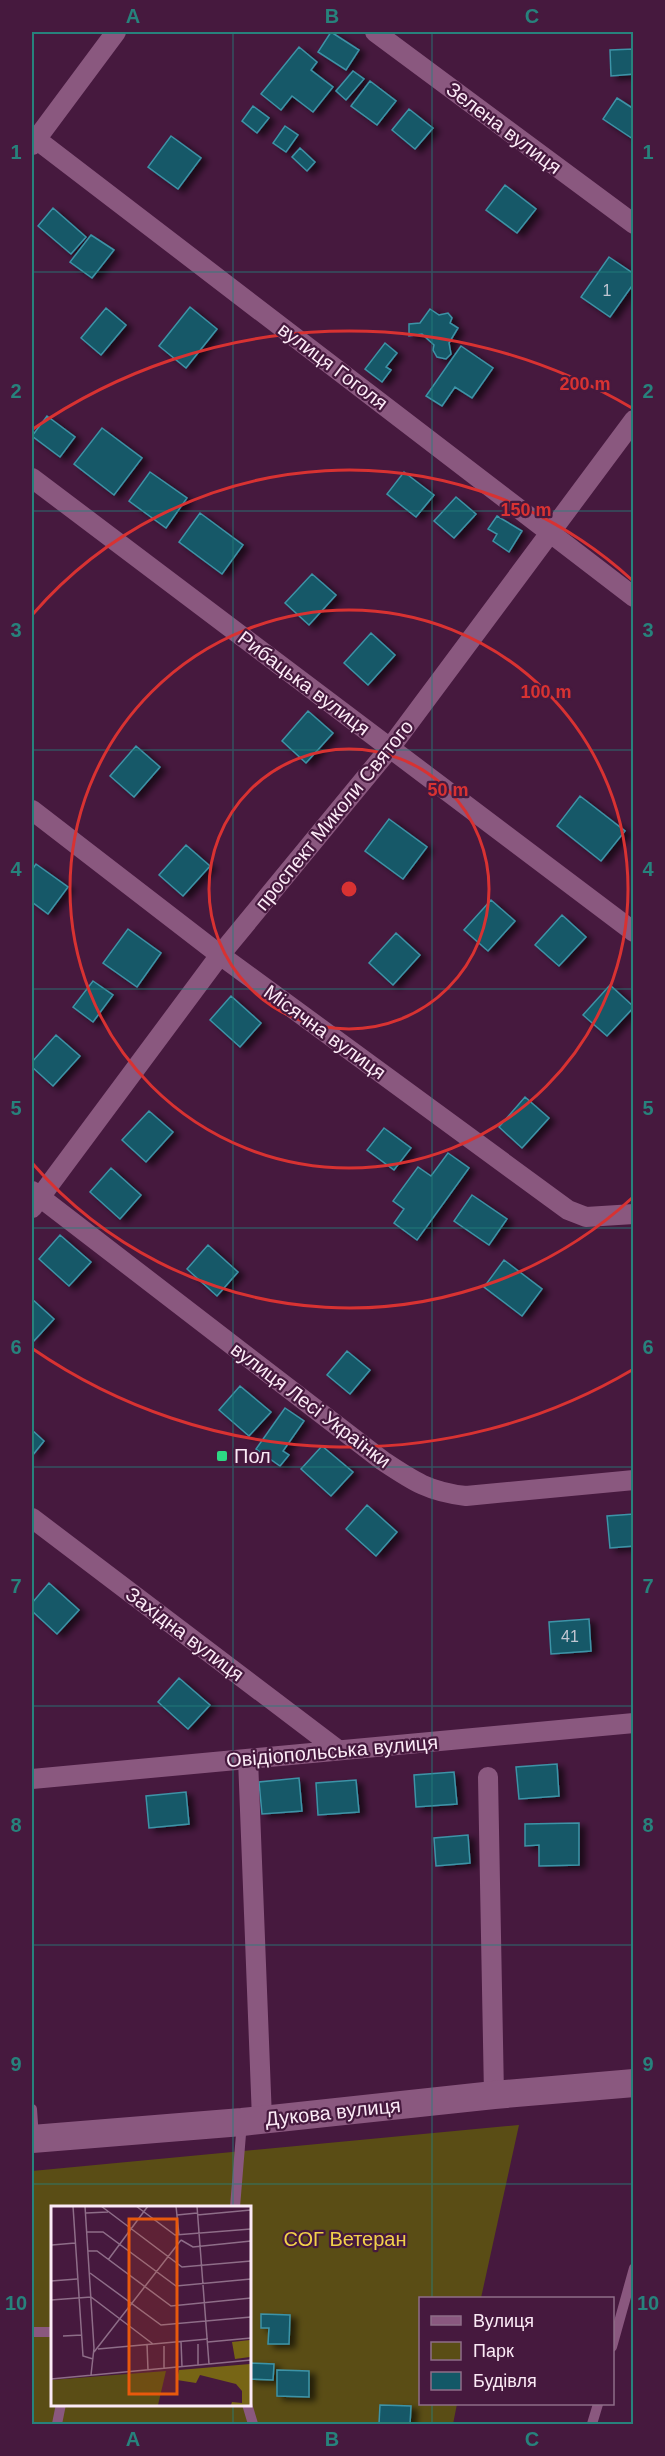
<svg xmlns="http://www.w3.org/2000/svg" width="665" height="2456" font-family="Helvetica,sans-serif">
<defs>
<filter id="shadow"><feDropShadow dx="6" dy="3.5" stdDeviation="3" flood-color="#0009"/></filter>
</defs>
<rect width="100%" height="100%" fill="#46193e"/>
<path fill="#5a4d15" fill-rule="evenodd" d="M519,2125L481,2298H420V2404H457L453,2424H32V2171ZM52,2207H249V2404H52Z"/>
<path fill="#135867" stroke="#3e93a7" stroke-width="1.5" filter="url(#shadow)" d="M331,32L359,50L346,70L318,52Z
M299,47L317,62L311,70L333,87L313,112L292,96L281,110L261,94Z
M634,49V74L611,76L610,50Z
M353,71L364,79L346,100L336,91Z
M370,81L396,101L377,125L351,106Z
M617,98L634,109L633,139L603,119Z
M253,106L269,118L257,133L242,121Z
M409,109L433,128L415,149L392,130Z
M285,126L298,135L286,152L273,143Z
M171,136L201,158L178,189L148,167Z
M300,148L315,162L307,171L292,157Z
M505,185L536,209L517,233L486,210Z
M53,208L86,237L71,254L38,226Z
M91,235L114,250L92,278L70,262Z
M609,257L634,274V283L610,317L581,297Z
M190,307L217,329L186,368L159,346Z
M106,308L126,325L101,355L81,338Z
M430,309L439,315L448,313L452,318L450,323L458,328L449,343L451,354L446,359L437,357L433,350L434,345L422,334L409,336V324L420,323Z
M385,343L397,353L386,367L391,370L382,382L365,369Z
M461,346L493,368L472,398L455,387L442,406L426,396Z
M47,416L75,437L60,457L32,436Z
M102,428L142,458L114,495L74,464Z
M150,472L187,498L166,528L129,501Z
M404,472L434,495L416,517L387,494Z
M456,497L476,514L454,538L434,521Z
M200,513L243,545L222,574L179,542Z
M497,516L522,531L509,552L493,541L497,534L488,529Z
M312,574L336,595L309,625L285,603Z
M371,633L395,655L368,685L344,663Z
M308,711L333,733L306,763L282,741Z
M136,746L160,767L134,797L110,776Z
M580,796L625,831L601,861L557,826Z
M389,819L427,847L403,879L365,851Z
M186,845L210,866L183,896L159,875Z
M36,864L68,887L48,914L32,902V870Z
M491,900L515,921L488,951L464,930Z
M562,915L586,937L559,966L535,945Z
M128,929L161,953L137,987L103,963Z
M396,933L420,955L393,985L369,963Z
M93,981L113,995L93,1022L73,1007Z
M610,985L634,1007L607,1036L583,1015Z
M231,996L261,1023L240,1047L210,1020Z
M56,1035L80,1056L53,1086L32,1067V1062Z
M525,1097L549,1118L522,1148L499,1127Z
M149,1111L173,1132L146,1162L122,1140Z
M384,1128L411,1148L394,1170L367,1150Z
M448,1153L469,1168L417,1240L394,1223L404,1209L393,1201L418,1167L431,1176Z
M111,1168L141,1195L120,1219L90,1192Z
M472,1195L507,1219L489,1245L454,1221Z
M60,1235L91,1262L69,1286L39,1259Z
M208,1245L238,1272L217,1296L187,1269Z
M504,1260L542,1289L522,1316L484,1287Z
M32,1299L54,1319L32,1343Z
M347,1351L370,1370L350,1394L327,1375Z
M240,1386L271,1412L249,1436L219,1410Z
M285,1408L304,1421L283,1451L289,1455L280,1466L256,1449Z
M32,1430L44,1441L32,1456Z
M322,1446L353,1472L331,1496L301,1469Z
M367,1505L397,1532L376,1556L346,1529Z
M634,1514V1546L610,1548L607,1516Z
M49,1583L79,1610L57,1634L32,1611V1603Z
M589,1619L591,1651L551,1654L549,1622Z
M179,1678L210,1705L188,1729L158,1702Z
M557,1764L559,1796L519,1799L516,1767Z
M454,1772L457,1804L416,1807L414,1775Z
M299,1778L302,1811L262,1814L259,1782Z
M356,1780L359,1812L318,1815L316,1783Z
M186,1792L189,1824L149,1828L146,1796Z
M579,1823V1865L539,1866V1845L525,1846V1824Z
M468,1835L470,1863L436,1866L434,1838Z
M261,2314L290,2315L289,2344H268L269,2328H261Z
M249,2363L274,2364L273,2380L249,2379Z
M277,2370L309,2371V2397L277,2396Z
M380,2405L411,2406L410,2424H379Z"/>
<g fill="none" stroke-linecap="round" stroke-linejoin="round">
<path stroke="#8a587f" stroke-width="10" d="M32,2109L34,2138
M235,2207L242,2122
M32,2332H52
M612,2347L634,2268
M247,2404L253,2424
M57,2424L61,2404
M592,2424L598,2404"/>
<path stroke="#8a587f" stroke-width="20" d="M375,32L634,224
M32,136L634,597
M32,145L116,32
M32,478L634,932
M32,810L220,955L568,1210L586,1217L634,1214
M32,1191L383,1461C413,1481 429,1492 466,1496L634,1480
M32,1208L220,955L390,748L634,420
M32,1518L338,1750
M248,1759L262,2119
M488,1777L494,2095
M32,1779L634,1723"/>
<path stroke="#8a587f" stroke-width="28" d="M32,2139L242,2122L494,2095L634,2083"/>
</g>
<path fill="none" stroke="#27827c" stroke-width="1.5" stroke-opacity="0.55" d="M233,32V2207M432,32V2298M32,272H634M32,511H634M32,750H634M32,989H634M32,1228H634M32,1467H634M32,1706H634M32,1945H634M32,2184H634M233,2404V2424M432,2404V2424"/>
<g fill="none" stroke="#d83232" stroke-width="3">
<circle cx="349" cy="889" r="140"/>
<circle cx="349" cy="889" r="279"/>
<path d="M632 1198A419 419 0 0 1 33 1164M33 614A419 419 0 0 1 632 580"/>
<path d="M632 1370A558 558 0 0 1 33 1349M33 429A558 558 0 0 1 632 408"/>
</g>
<rect fill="#2dd884" stroke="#46193e" stroke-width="2" x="216" y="1450" width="12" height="12" rx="3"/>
<g text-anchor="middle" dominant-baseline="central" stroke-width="4.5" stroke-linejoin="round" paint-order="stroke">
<g font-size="16" fill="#c1c6d2">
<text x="607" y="290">1</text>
<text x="570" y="1636">41</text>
</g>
<g font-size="20" fill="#fbeaf6" stroke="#46193e">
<text transform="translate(504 128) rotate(37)">Зелена вулиця</text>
<text transform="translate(333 366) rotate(37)">вулиця Гоголя</text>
<text transform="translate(304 683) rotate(37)">Рибацька вулиця</text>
<text transform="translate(334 815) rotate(-51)">проспект Миколи Святого</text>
<text transform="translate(325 1032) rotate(36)">Місячна вулиця</text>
<text transform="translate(311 1405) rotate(37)">вулиця Лесі Українки</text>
<text transform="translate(185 1634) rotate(37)">Західна вулиця</text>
<text transform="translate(332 1751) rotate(-5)">Овідіопольська вулиця</text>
<text transform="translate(333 2112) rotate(-6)">Дукова вулиця</text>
</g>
<g font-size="20" fill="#fbeaf6" stroke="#46193e" text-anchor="start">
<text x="234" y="1456">Пол</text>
</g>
<g font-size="20" fill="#f1d14a" stroke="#46193e">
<text x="345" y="2239">СОГ Ветеран</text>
</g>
</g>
<g transform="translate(51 2206)">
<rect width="200" height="200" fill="#46193e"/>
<path d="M115,165L107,199H0V174Z" fill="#5a4d15"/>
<path d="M199,134V151L184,153L181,136ZM199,158V199H180L181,196L191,197V185L185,178L149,169L145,177L126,174L128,164Z" fill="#776515"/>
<path fill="none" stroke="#8e6d88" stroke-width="1.5" d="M22,0L32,150L42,153M34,0L43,142L40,169M50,0L131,61L200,55M85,0L124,29L200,23M125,0L128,29M146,0L158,158M35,7L57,6M126,9L146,7M146,9L200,4M36,26H52L125,80L200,73M130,34L142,41L200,35M1,39L24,37M37,45H46L120,100L200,92M57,54L97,0M39,67L110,119L200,111M0,75L26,73M0,94L40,91L102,138M12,130L31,129M130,135L131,161M157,136L200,132M96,138L97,164M147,138V159M113,140V162M47,143L157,133M43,146L130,34M0,173L200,154"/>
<path fill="#e8590c" fill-opacity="0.15" stroke="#e8590c" stroke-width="3" d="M78,13H126V188H78Z"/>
<rect width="200" height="200" fill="none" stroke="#fbeaf6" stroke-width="3"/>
</g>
<circle cx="349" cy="889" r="9" fill="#d83232" stroke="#46193e" stroke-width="3"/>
<g font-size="18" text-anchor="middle" font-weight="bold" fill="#d83232" stroke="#46193e" stroke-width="4.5" stroke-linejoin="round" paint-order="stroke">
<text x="585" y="390">200 m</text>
<text x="526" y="516">150 m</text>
<text x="546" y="698">100 m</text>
<text x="448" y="796">50 m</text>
</g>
<rect width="665" height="2456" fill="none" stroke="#46193e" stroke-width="66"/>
<rect x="419" y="2297" width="195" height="108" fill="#46193e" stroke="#8e6d88" stroke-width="1.5"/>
<rect x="431" y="2316" width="30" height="9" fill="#8a587f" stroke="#8e6d88" stroke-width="1.5"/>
<text x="473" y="2327" font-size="18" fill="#fbeaf6">Вулиця</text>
<rect x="431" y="2342" width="30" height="18" fill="#5a4d15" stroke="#8e6d88" stroke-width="1.5"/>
<text x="473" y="2357" font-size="18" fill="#fbeaf6">Парк</text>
<rect x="431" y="2372" width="30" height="18" fill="#135867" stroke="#8e6d88" stroke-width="1.5"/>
<text x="473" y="2387" font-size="18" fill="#fbeaf6">Будівля</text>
<rect x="33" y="33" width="599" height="2390" fill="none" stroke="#27827c" stroke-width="2"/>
<g font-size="20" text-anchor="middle" font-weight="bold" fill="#27827c">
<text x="133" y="23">A</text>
<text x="332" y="23">B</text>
<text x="532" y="23">C</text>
<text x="16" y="159">1</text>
<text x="648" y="159">1</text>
<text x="16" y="398">2</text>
<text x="648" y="398">2</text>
<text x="16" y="637">3</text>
<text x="648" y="637">3</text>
<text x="16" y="876">4</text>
<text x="648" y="876">4</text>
<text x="16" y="1115">5</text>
<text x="648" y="1115">5</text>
<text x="16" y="1354">6</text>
<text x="648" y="1354">6</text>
<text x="16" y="1593">7</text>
<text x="648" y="1593">7</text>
<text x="16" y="1832">8</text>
<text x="648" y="1832">8</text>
<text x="16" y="2071">9</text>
<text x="648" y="2071">9</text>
<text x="16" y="2310">10</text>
<text x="648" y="2310">10</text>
<text x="133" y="2446">A</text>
<text x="332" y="2446">B</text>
<text x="532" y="2446">C</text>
</g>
</svg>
